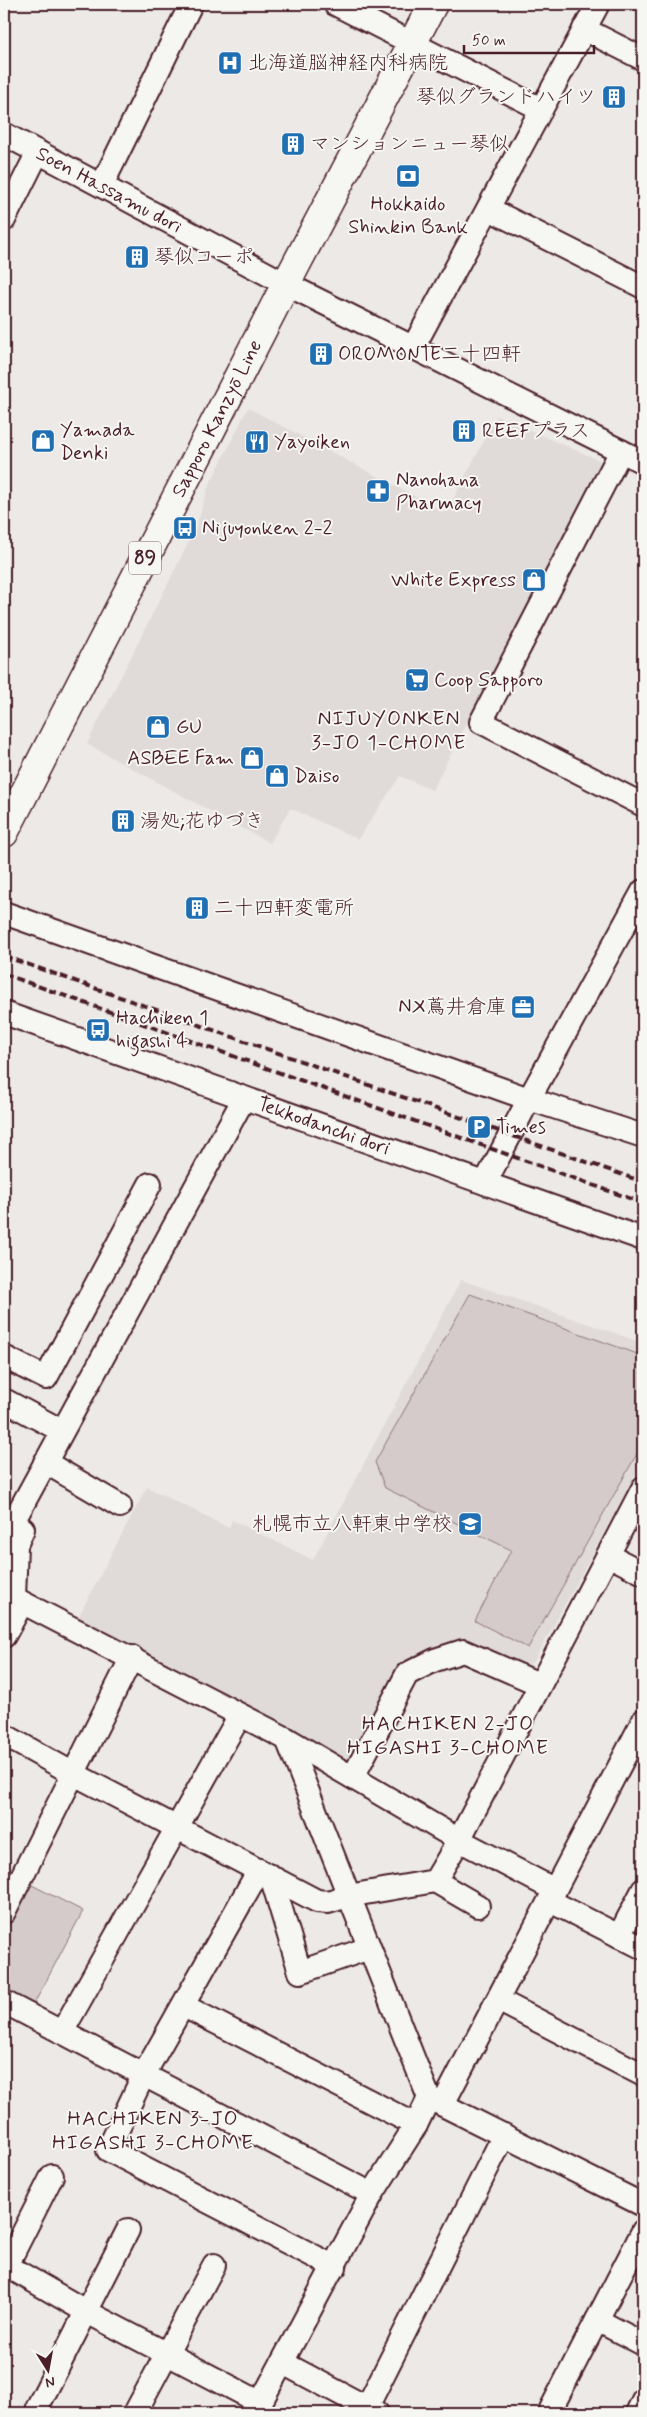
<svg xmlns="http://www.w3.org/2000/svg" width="647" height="2417" font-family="Mynerve,'Klee One',sans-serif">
<rect width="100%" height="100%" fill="#ece9e6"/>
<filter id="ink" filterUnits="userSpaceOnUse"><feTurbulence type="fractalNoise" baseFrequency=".02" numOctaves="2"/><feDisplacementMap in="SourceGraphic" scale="10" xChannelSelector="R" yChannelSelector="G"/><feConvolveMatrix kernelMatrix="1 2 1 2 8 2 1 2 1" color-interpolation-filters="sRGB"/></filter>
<g filter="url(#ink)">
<path fill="#e0dad8" d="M248,408L446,513L497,416L603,462L432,790L400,776L358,839L290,808L270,843L87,744L196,528L208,488Z
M461,1280L643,1343V1461L534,1661L522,1670L464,1640L402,1661L351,1760L76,1621L147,1487L229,1528L232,1520L313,1560Z"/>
<path fill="#d4cbca" stroke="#8f757a" d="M470,1294L643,1356V1443L528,1648L475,1621L511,1550L385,1488L375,1462Z
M26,1882L83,1911L34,2004L4,1989V1926Z"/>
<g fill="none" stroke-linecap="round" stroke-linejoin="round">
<defs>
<g id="minor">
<path d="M335,4L541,109"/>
<path d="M584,29L643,59"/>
<path id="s1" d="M4,134L286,284L643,462"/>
<path d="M102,185L191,4"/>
<path d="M489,209L643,287"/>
<path d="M4,220L38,152"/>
<path d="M414,346L598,4"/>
<path d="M621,451L481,722L643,805"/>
<path d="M4,913L529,1099L643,1136"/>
<path id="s2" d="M4,1013L643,1239"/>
<path d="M485,1183L529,1099L643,891"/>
<path d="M4,1357L46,1378L150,1184"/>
<path d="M4,1400L62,1431"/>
<path d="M45,1462L120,1506"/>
<path d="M4,1520L12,1524L244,1098"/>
<path d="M12,1524L23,1529L16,1545L14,1598"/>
<path d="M608,1555L643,1573"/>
<path d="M4,1593L287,1739L459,1840L555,1890"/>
<path d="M4,1636L22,1603"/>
<path d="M4,1735L74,1774L317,1901L328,1902L348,1896L435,1881L459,1840L643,1488"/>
<path d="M287,1739L429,2098L643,2205"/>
<path d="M353,1777L407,1674L435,1660L463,1651L539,1684"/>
<path d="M259,1870L143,2076L108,2150L335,2267"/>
<path d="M271,1876L300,1972L369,1948"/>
<path d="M435,1881L478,1906"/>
<path d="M550,1901L643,1948"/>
<path d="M4,1912L132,1657"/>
<path d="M619,1936L643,1890"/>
<path d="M498,2000L643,2075"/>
<path d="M4,2002L372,2194"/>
<path d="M184,2006L416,2125"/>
<path d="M62,2032L240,1715"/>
<path d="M443,2104L643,1721"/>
<path d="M4,2264L87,2312L261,2403"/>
<path d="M4,2271L52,2176"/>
<path d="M597,2320L643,2344"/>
<path d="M283,2363L377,2413"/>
<path d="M38,2406L128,2230"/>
<path d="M551,2409L643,2231"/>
<path d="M135,2413L214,2265"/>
<path d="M255,2413L372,2194L416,2125L429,2098"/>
<path d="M364,2413L504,2135"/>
<path d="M637,2413L643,2400"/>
</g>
<g id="major">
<path id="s3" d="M4,833L286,284L433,4"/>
</g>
</defs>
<use href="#minor" stroke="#4a1f2b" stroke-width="26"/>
<use href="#major" stroke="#4a1f2b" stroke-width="31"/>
<use href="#minor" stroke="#f6f6f2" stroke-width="22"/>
<use href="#major" stroke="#f6f6f2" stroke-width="28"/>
<path stroke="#4a1f2b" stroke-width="4" stroke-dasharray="8 4" stroke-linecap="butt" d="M4,956L643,1182
M4,974L643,1203"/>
</g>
</g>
<defs>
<symbol id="hospital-square" viewBox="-11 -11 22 22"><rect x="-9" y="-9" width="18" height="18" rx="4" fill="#1f6fb2" stroke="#f6f6f2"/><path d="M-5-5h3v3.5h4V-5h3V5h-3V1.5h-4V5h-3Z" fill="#fff"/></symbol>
<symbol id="building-square" viewBox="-11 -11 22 22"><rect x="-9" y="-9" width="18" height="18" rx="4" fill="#1f6fb2" stroke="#f6f6f2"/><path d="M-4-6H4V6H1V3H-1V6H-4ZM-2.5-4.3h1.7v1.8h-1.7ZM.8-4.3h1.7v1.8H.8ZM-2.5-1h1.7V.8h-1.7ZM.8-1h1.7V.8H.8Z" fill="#fff"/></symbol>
<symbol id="bank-square" viewBox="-11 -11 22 22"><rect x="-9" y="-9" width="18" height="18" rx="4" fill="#1f6fb2" stroke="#f6f6f2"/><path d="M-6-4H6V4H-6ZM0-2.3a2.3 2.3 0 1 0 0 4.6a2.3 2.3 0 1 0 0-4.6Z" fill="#fff"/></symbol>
<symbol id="shop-square" viewBox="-11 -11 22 22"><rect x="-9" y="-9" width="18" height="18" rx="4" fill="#1f6fb2" stroke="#f6f6f2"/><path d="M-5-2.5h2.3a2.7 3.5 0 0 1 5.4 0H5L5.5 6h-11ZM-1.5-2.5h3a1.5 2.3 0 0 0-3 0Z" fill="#fff"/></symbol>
<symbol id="restaurant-square" viewBox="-11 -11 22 22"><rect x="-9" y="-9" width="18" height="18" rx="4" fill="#1f6fb2" stroke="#f6f6f2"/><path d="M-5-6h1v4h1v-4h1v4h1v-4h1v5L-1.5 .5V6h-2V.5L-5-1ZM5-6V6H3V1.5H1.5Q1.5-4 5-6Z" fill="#fff"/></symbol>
<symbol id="pharmacy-square" viewBox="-11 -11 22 22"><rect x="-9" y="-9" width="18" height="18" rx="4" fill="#1f6fb2" stroke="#f6f6f2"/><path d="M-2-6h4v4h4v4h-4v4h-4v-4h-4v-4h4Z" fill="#fff"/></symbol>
<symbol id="bus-square" viewBox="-11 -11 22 22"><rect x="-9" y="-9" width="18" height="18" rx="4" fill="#1f6fb2" stroke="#f6f6f2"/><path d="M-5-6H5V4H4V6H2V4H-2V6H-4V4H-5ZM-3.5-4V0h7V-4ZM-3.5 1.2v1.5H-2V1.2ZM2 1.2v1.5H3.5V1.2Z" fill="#fff"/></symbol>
<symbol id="supermarket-square" viewBox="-11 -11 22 22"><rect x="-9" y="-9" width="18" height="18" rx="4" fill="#1f6fb2" stroke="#f6f6f2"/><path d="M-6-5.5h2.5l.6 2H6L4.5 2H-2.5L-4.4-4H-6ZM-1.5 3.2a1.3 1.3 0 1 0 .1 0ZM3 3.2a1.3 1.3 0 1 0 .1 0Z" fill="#fff"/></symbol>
<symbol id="office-square" viewBox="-11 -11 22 22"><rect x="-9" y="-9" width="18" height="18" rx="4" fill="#1f6fb2" stroke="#f6f6f2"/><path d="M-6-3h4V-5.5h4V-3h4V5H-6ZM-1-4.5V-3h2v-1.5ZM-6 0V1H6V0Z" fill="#fff"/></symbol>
<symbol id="parking-square" viewBox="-11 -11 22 22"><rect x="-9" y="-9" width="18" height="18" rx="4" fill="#1f6fb2" stroke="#f6f6f2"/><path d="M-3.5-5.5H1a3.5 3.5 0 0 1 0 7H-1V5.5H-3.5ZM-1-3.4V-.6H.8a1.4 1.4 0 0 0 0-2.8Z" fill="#fff"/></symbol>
<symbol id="school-square" viewBox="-11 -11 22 22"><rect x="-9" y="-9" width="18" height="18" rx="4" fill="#1f6fb2" stroke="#f6f6f2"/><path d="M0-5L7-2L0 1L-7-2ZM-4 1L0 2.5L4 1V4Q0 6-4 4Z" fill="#fff"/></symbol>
</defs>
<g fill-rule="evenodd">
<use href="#hospital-square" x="216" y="49" width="28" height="28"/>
<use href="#building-square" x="600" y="83" width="28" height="28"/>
<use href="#building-square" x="279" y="130" width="28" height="28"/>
<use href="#bank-square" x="394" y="162" width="28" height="28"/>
<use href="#building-square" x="123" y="243" width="28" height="28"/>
<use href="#building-square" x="307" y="340" width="28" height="28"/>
<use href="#building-square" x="450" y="417" width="28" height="28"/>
<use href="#shop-square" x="29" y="427" width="28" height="28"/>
<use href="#restaurant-square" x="243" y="428" width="28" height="28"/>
<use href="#pharmacy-square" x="364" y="477" width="28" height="28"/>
<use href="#bus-square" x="171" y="514" width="28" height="28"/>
<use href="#shop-square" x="520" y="566" width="28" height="28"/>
<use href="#supermarket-square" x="403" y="666" width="28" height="28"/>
<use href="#shop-square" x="144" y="713" width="28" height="28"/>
<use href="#shop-square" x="238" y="744" width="28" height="28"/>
<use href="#shop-square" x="263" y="762" width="28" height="28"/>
<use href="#building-square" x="109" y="807" width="28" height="28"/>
<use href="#building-square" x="183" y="894" width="28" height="28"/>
<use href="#office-square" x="509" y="993" width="28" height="28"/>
<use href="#bus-square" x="84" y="1016" width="28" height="28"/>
<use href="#parking-square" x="465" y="1113" width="28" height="28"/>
<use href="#school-square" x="456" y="1510" width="28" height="28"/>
</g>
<g text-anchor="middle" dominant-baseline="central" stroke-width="4" stroke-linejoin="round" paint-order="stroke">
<rect fill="#f6f6f2" stroke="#7e6067" stroke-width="1" x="129" y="541.5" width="32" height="33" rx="4"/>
<g font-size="19" font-weight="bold" fill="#4a1f2b">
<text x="145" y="558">89</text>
</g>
<g font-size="20" fill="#4a1f2b" stroke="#f6f6f2" text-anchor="start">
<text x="248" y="63">北海道脳神経内科病院</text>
<text x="596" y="97" text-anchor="end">琴似グランドハイツ</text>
<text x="310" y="144">マンションニュー琴似</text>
<text x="408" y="204" text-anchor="middle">Hokkaido<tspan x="408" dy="23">Shinkin Bank</tspan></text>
<text x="154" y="257">琴似コーポ</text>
<text x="338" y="354">OROMONTE二十四軒</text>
<text x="60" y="430">Yamada<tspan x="60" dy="23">Denki</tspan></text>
<text x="482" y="431">REEFプラス</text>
<text x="274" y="442">Yayoiken</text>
<text x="396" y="480">Nanohana<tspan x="396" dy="23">Pharmacy</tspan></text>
<text x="202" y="528">Nijuyonken 2-2</text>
<text x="516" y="580" text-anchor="end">White Express</text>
<text x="434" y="680">Coop Sapporo</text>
<text x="176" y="727">GU</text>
<text x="234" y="758" text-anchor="end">ASBEE Fam</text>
<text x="294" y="776">Daiso</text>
<text x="140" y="821">湯処;花ゆづき</text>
<text x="214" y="908">二十四軒変電所</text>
<text x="506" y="1007" text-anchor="end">NX蔦井倉庫</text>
<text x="116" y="1018">Hachiken 1<tspan x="116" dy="23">higashi 4</tspan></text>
<text x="496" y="1127">Times</text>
<text x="452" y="1524" text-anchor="end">札幌市立八軒東中学校</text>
</g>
<g font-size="20" fill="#4a1f2b" stroke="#f6f6f2">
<text stroke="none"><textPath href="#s1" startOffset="119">Soen Hassamu dori</textPath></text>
<text stroke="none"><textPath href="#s3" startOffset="466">Sapporo Kanzyō Line</textPath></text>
<text stroke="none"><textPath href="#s2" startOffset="339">Tekkodanchi dori</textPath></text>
</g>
<g font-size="21" letter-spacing="1" fill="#4a1f2b" stroke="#f6f6f2">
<text x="389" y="719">NIJUYONKEN<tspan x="389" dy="24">3-JO 1-CHOME</tspan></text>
<text x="448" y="1724">HACHIKEN 2-JO<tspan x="448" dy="24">HIGASHI 3-CHOME</tspan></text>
<text x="153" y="2119">HACHIKEN 3-JO<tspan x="153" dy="24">HIGASHI 3-CHOME</tspan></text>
</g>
</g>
<rect width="647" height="2417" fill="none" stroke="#f6f6f2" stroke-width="20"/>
<rect x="10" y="10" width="627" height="2397" fill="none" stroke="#4a1f2b" stroke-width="2" filter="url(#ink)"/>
<g transform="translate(48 2370) rotate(169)" stroke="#f6f6f2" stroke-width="4" paint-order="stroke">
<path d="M0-4L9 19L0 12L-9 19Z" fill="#4a1f2b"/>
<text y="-8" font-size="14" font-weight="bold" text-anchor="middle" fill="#4a1f2b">N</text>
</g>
<path d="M464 45v8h130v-8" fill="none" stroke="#4a1f2b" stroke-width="2.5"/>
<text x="472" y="45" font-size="15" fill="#4a1f2b" stroke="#f6f6f2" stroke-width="4" paint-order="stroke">50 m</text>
</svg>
